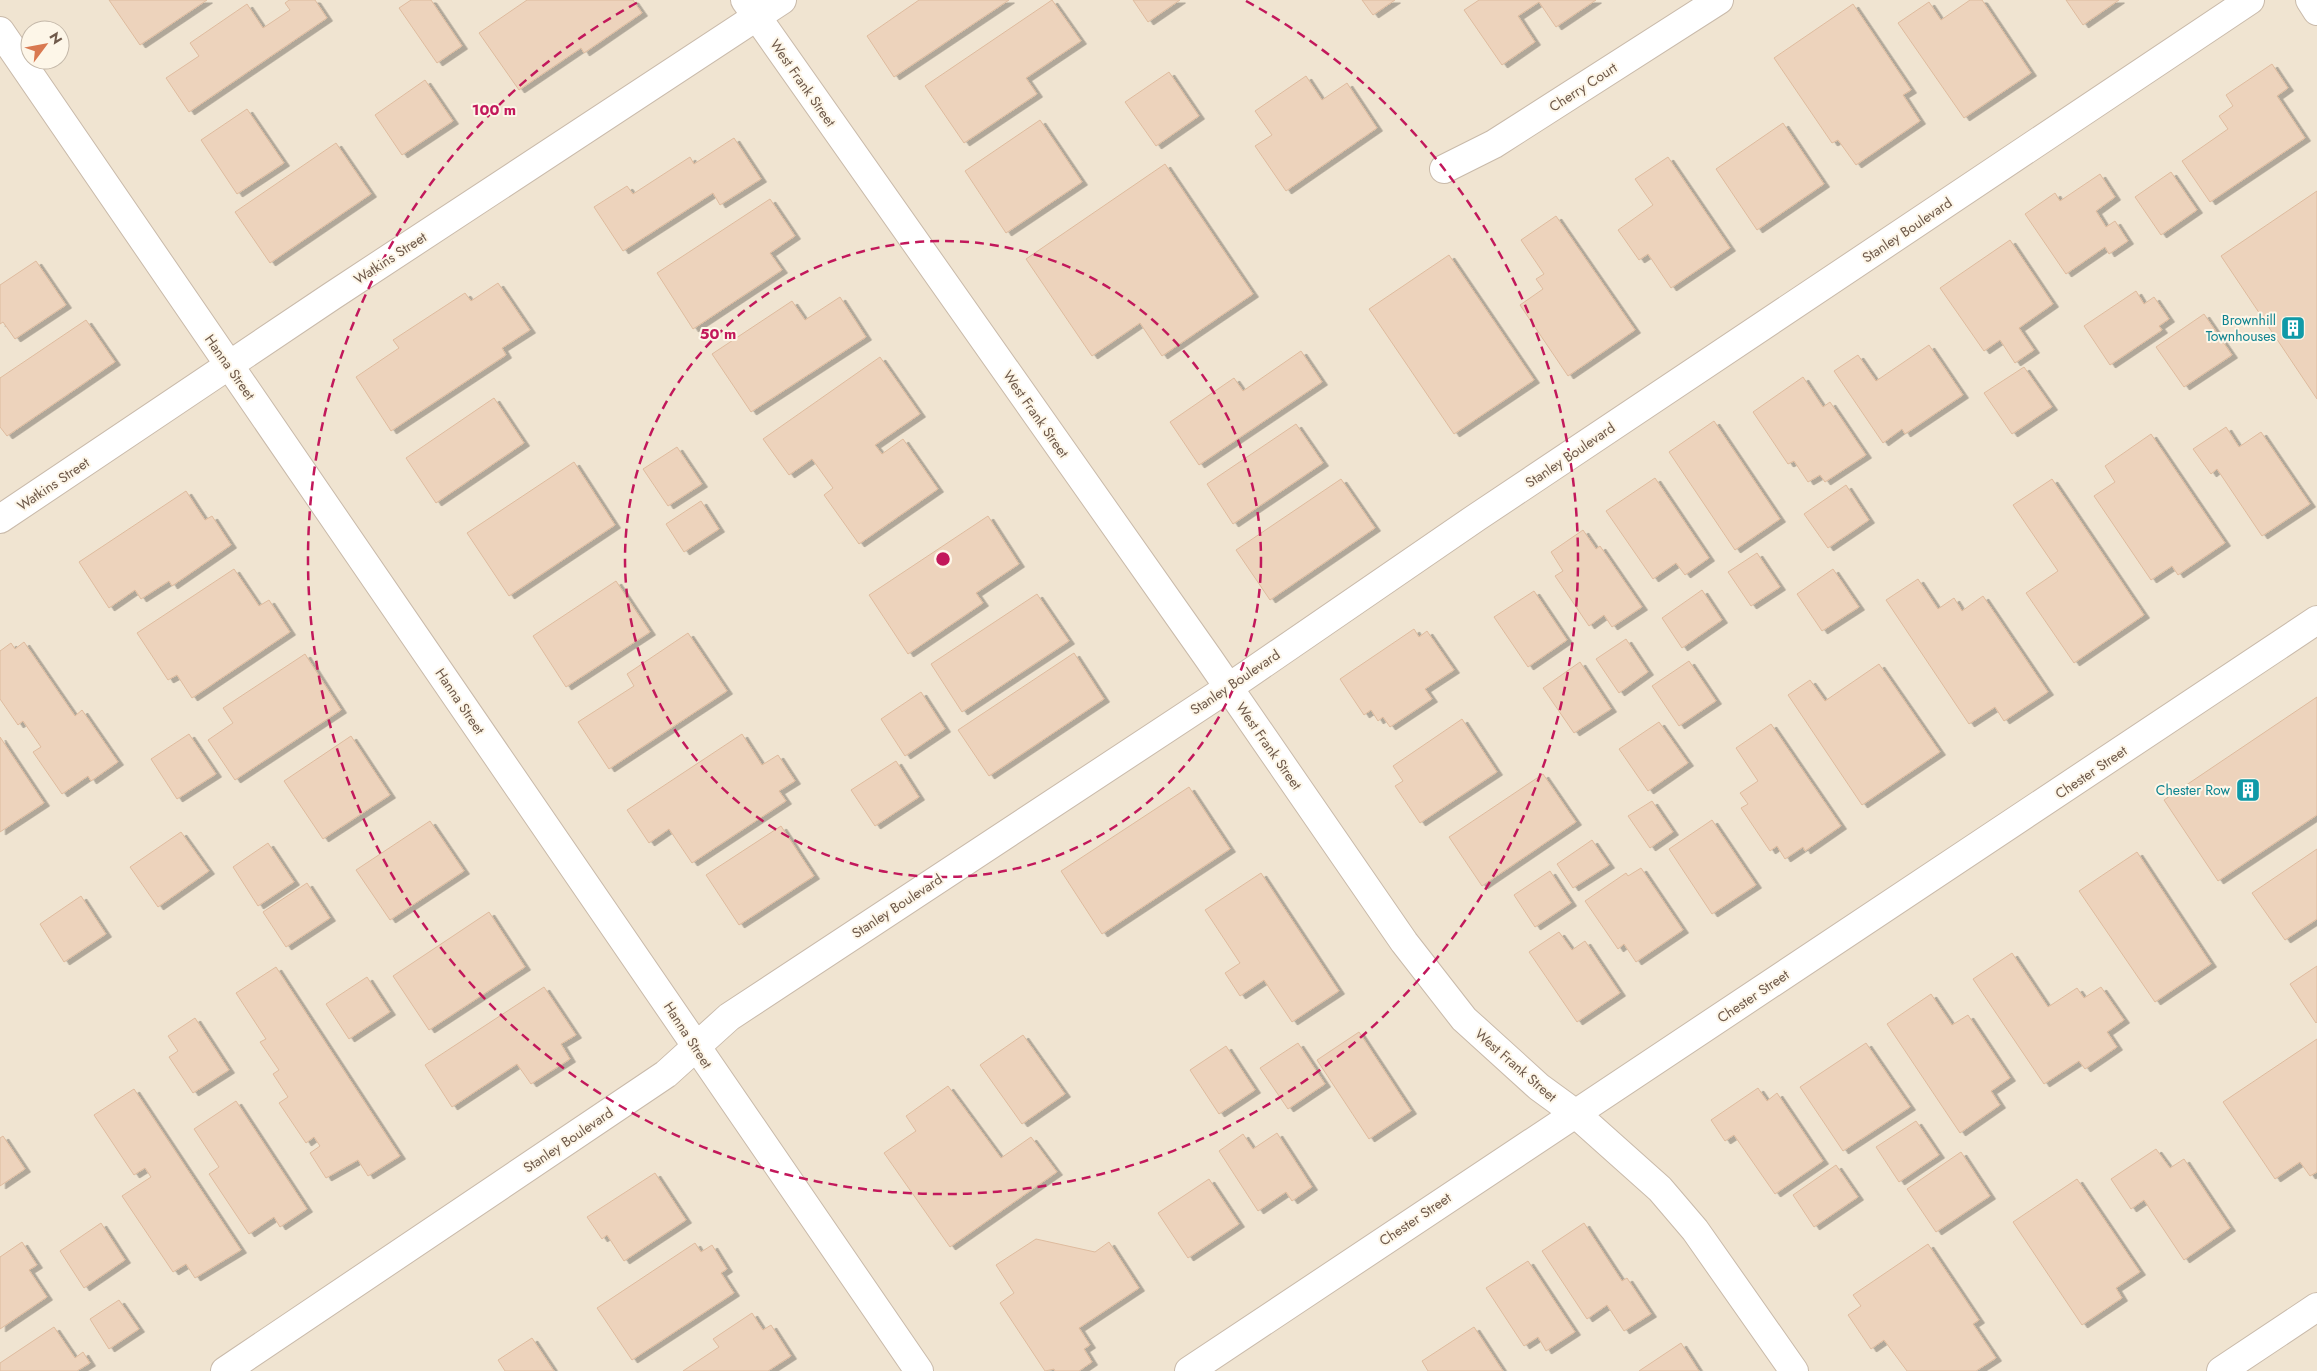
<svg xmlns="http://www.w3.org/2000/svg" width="2317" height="1371" font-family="Jost,sans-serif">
<defs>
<filter id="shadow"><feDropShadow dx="5.5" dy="3" stdDeviation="0" flood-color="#0004"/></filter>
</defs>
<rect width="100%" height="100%" fill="#faf2e2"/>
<path fill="#f0e4d1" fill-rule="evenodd" d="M0,0H2317V1371H0ZM30,30H60V60H30Z"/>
<path fill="#edd3bc" stroke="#debb9e" filter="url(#shadow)" d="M109,0H207L140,45Z
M289,0H315L327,18L189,112L166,78L199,56L190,43L247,4L263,28L290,10L285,3Z
M411,0H431L462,46L437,63L399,8Z
M527,0H633L642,13L584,53L581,48L519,90L479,33Z
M919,0H1009L894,77L867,36Z
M1052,0L1081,41L1026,78L1037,94L964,143L925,86Z
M1133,0H1180L1148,22Z
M1362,0H1395L1373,15Z
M1479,0H1596L1556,27L1539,2L1518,16L1535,42L1502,65L1464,10Z
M1970,0H1982L2031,73L1964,118L1898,23L1929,2L1941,20Z
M2066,0H2119L2083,25Z
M1853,4L1911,90L1903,95L1920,121L1856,165L1838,140L1832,143L1774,58Z
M2272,64L2288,88L2277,96L2305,138L2210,202L2182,161L2228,129L2219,116L2233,106L2226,95Z
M1169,72L1199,116L1156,146L1125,102Z
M1306,76L1322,100L1347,83L1377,128L1286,191L1255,146L1272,135L1255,111Z
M425,80L453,121L402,155L375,115Z
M247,109L284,163L237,194L201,140Z
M1040,120L1082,182L1006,233L965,171Z
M1783,123L1824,184L1757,230L1716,169Z
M734,138L761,179L720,205L713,193L623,251L594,207L627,186L633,194L690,157L694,164Z
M336,143L371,194L270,263L235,212Z
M1668,157L1730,248L1671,288L1648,254L1639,260L1618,230L1653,205L1635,179Z
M1165,164L1253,294L1162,356L1140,323L1092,356L1026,259Z
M2171,172L2197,210L2161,235L2135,197Z
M2100,174L2115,197L2096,211L2106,227L2115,221L2128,241L2109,254L2105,247L2066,274L2025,214L2055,193L2060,201Z
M2317,191V399L2221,256Z
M770,199L795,236L770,253L782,270L693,329L657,273Z
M1556,216L1635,330L1568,376L1520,305L1543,289L1536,279L1544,274L1521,240Z
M2010,240L2053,304L2019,328L2034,350L2015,363L2000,340L1984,351L1940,288Z
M1449,255L1534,380L1454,434L1369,309Z
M36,261L66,305L15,339L3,322L0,324V285Z
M498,283L530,330L502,348L506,355L391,431L356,377L399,348L393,340L465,293L471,301Z
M2136,291L2144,304L2154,297L2169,319L2159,326L2162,330L2110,365L2084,326Z
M840,297L866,337L751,412L712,354L792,301L805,320Z
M2204,314L2232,355L2184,387L2156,347Z
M86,320L115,362L7,436L0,427V378Z
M1929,345L1963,395L1905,434L1902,429L1883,443L1834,371L1858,355L1876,381Z
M1301,351L1322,382L1199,465L1170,422L1234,378L1243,391Z
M880,357L920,414L875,445L882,454L903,439L938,489L859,544L824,495L833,488L812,459L789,475L763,439Z
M2024,367L2052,407L2012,434L1984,393Z
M1803,377L1823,407L1830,402L1866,455L1825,482L1820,475L1808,482L1794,461L1788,464L1753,412Z
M494,398L524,443L436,503L406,458Z
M1714,421L1780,519L1735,550L1669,452Z
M1296,424L1323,463L1233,524L1207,484Z
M2226,427L2239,447L2261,432L2310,504L2262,536L2217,469L2211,474L2193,449Z
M2151,434L2225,543L2178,575L2172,566L2151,580L2094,496L2115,482L2105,466Z
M677,447L702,484L668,506L643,469Z
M574,462L615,525L509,596L467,533Z
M1655,478L1709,558L1685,575L1676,563L1653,579L1606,511Z
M1341,479L1375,528L1270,600L1236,550Z
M2052,479L2144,615L2074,663L2026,593L2058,571L2013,505Z
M1846,485L1869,520L1828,548L1804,514Z
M186,491L205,520L212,516L231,545L172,586L169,581L141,599L135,590L109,608L79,562Z
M701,501L719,529L684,552L666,524Z
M988,516L1019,564L976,593L983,603L908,654L869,595Z
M1583,530L1596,549L1600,546L1642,607L1612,627L1604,615L1589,626L1555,576L1563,571L1551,552Z
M1757,553L1780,587L1751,606L1728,572Z
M234,569L259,606L269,600L290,632L192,698L177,675L168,680L137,633Z
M1833,569L1859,607L1822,631L1797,594Z
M1918,579L1938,609L1954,598L1962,611L1983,596L2048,692L2004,721L1995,707L1969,724L1886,600Z
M616,581L650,632L566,687L533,636Z
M1702,590L1722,620L1682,648L1662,618Z
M1534,591L1567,640L1528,667L1494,617Z
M1037,594L1069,641L962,712L931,664Z
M1414,629L1419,637L1427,631L1454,670L1425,689L1432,699L1390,727L1383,717L1378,721L1371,710L1364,715L1340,679Z
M688,633L727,691L609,769L578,722L634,686L627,674Z
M1626,639L1648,672L1619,693L1596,659Z
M24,642L75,716L82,710L118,762L91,781L88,776L62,794L33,752L41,747L23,721L18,725L0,699V651L11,643L15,649Z
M1074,653L1104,699L989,776L958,730Z
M305,654L341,710L235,780L208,740L233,723L223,708Z
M1689,661L1716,701L1679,726L1652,686Z
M1580,662L1611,709L1574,733L1543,688Z
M1879,664L1940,752L1862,805L1788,695L1810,680L1825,701Z
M921,692L945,729L905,756L881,719Z
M2317,697V815L2218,881L2164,800Z
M1462,719L1497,772L1420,823L1395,786L1403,781L1393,766Z
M1659,722L1688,763L1648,791L1619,749Z
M1771,724L1841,826L1805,851L1803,847L1785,859L1777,846L1770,851L1741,808L1748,804L1740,793L1758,781L1736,748Z
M189,734L216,774L177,799L151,759Z
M742,734L762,765L778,755L795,781L779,791L786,801L692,863L669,829L649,843L627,810Z
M351,736L390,795L323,839L284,781Z
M0,737L44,803L0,832Z
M896,761L919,797L875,826L851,790Z
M1543,774L1576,822L1482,886L1449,837Z
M1189,787L1230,849L1102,934L1061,871Z
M1652,801L1673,832L1650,848L1628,816Z
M1712,820L1756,885L1712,914L1669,849Z
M430,821L464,871L390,920L356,870Z
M781,826L814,876L739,925L706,875Z
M181,832L209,871L158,907L130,867Z
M1592,840L1609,865L1573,888L1557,864Z
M268,843L294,882L258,906L233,867Z
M2317,849V919L2285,940L2252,893Z
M2137,852L2211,964L2155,1002L2079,891Z
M1641,868L1683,930L1636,962L1624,944L1618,949L1585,901L1626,873L1628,876Z
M1550,871L1571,903L1535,927L1514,895Z
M1261,873L1339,991L1292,1022L1264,980L1240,996L1225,973L1240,963L1205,910Z
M307,883L330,918L286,947L263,912Z
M81,896L106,934L64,962L40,924Z
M489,912L525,967L429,1030L393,976Z
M1559,932L1572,950L1585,941L1620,993L1577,1022L1529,952Z
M2012,953L2048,1007L2077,988L2084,998L2101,987L2124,1020L2107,1032L2117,1047L2085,1069L2079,1061L2044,1084L1973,979Z
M2317,966V1022L2316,1023L2290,984Z
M276,967L400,1156L368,1176L358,1160L326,1178L310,1153L320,1146L314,1137L306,1143L279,1103L288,1097L273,1074L279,1070L260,1042L266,1039L236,993Z
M367,977L390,1012L349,1039L326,1004Z
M544,987L576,1035L561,1044L570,1059L531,1084L517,1064L452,1107L425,1065Z
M1931,994L1952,1025L1968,1015L2010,1078L1991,1091L2000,1105L1960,1133L1887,1024Z
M195,1018L229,1070L193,1093L169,1057L178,1051L168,1036Z
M1359,1032L1411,1111L1369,1139L1317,1060Z
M1023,1035L1065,1094L1022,1124L980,1065Z
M2317,1039V1172L2310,1176L2300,1162L2275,1179L2223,1102Z
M1298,1043L1325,1084L1288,1109L1260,1068Z
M1866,1043L1910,1107L1843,1151L1800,1087Z
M1226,1046L1255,1090L1219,1114L1190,1070Z
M948,1086L1001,1158L1031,1137L1057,1172L950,1247L884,1153L916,1131L906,1116Z
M1758,1088L1767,1101L1777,1093L1823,1161L1775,1194L1734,1135L1725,1141L1711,1120Z
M134,1089L241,1250L195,1278L186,1264L173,1272L122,1196L151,1177L145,1168L134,1175L94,1115Z
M236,1101L307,1209L280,1227L274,1217L249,1234L209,1174L219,1167L194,1129Z
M1916,1121L1939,1155L1899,1182L1876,1147Z
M1277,1133L1312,1187L1292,1201L1286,1192L1258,1211L1219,1151L1243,1134L1253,1149Z
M3,1136L25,1169L0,1186V1138Z
M2156,1149L2170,1168L2184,1159L2230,1228L2184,1260L2144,1200L2131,1209L2111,1179Z
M1961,1152L1990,1196L1936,1232L1907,1189Z
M1836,1165L1858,1197L1814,1227L1793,1195Z
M655,1173L686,1220L624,1261L607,1235L602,1239L587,1217Z
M1209,1179L1239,1224L1188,1258L1158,1213Z
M2077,1179L2140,1272L2116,1288L2122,1298L2082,1325L2013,1222Z
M101,1223L125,1260L84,1288L60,1251Z
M1584,1223L1622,1281L1627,1278L1651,1314L1624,1331L1607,1305L1587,1319L1542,1251Z
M1036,1239L1095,1252L1109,1242L1139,1288L1079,1328L1090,1345L1084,1349L1092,1362L1079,1371H1055L1054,1369L1045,1371L1000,1303L1014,1293L996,1265Z
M22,1242L37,1265L29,1270L47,1297L0,1329V1257Z
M695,1243L701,1252L712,1245L727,1269L721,1273L734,1293L632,1360L597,1308Z
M1928,1244L1979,1320L1973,1324L1996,1358L1976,1371H1907L1884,1340L1871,1349L1848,1315L1861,1306L1853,1295Z
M1528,1261L1575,1332L1546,1351L1538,1337L1524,1346L1486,1288Z
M119,1300L139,1329L109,1349L90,1319Z
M752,1313L763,1330L771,1325L791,1356L768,1371H683L719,1347L713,1339Z
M54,1327L75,1358L83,1352L90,1363L77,1371H0V1363Z
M1474,1327L1503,1371H1428L1422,1361Z
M532,1338L554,1371H505L498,1360Z
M1681,1343L1699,1371H1639Z"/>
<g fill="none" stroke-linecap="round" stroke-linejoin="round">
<defs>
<path id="minor" d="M745,0L1209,659L1404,942L1464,1019L1539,1087L1576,1114L1660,1189L1695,1230L1794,1371
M2310,0L2317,11
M0,31L919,1371
M1444,169L1494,144L1719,0
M0,519L332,296L782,0
M225,1371L666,1074L729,1017L1228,688L1477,517L2250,0
M1189,1371L2317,620
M2221,1371L2317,1307"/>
</defs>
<use href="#minor" stroke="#c9baaa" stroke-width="30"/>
<use href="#minor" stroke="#fff" stroke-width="28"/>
</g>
<g fill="none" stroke="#c2185b" stroke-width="2.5" stroke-dasharray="9 6">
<circle cx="943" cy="559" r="318"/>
<path d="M1246 1A635 635 0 1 1 640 1"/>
</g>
<defs>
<symbol id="building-square" viewBox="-11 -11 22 22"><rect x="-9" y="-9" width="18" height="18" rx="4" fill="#0f9aa8" stroke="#fdf6e8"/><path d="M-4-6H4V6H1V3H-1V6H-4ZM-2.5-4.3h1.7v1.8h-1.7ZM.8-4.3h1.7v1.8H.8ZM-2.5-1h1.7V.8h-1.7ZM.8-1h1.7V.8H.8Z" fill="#fff"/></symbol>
</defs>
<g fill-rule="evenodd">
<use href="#building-square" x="2279" y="314" width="28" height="28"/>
<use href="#building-square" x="2234" y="776" width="28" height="28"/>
</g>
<g text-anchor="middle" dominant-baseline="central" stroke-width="4" stroke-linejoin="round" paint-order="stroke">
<g font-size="14" fill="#6f5a4b" stroke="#fdf6e8">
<text transform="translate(803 83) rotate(55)">West Frank Street</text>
<text transform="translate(1583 87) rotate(-33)">Cherry Court</text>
<text transform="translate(1907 230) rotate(-34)">Stanley Boulevard</text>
<text transform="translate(390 258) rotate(-33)">Watkins Street</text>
<text transform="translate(230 367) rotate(55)">Hanna Street</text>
<text transform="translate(1036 414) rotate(55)">West Frank Street</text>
<text transform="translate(1570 455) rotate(-34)">Stanley Boulevard</text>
<text transform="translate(53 484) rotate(-34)">Watkins Street</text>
<text transform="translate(1235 682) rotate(-34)">Stanley Boulevard</text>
<text transform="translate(460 701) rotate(56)">Hanna Street</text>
<text transform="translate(1269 746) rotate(55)">West Frank Street</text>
<text transform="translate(2091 772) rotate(-34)">Chester Street</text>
<text transform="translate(897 906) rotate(-33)">Stanley Boulevard</text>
<text transform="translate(1753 996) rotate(-34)">Chester Street</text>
<text transform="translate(688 1035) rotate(57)">Hanna Street</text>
<text transform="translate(1516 1065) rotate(41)">West Frank Street</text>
<text transform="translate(568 1140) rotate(-34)">Stanley Boulevard</text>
<text transform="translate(1415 1219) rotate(-34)">Chester Street</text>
</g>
<g font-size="14" fill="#0d838f" stroke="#fdf6e8" text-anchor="end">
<text x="2276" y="320">Brownhill<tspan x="2276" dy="16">Townhouses</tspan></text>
<text x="2230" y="790">Chester Row</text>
</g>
</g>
<circle cx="943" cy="559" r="8" fill="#c2185b" stroke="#fdf6e8" stroke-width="2.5"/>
<g font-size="15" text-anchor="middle" font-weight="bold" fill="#c2185b" stroke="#fdf6e8" stroke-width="4" stroke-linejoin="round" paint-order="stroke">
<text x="494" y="115">100 m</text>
<text x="718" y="339">50 m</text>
</g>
<g transform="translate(45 45) rotate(58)"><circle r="24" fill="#fdf6e8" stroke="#c4b8a9"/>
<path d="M0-4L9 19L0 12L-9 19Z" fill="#d97951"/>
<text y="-8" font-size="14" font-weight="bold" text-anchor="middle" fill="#6f5a4b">N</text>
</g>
</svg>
